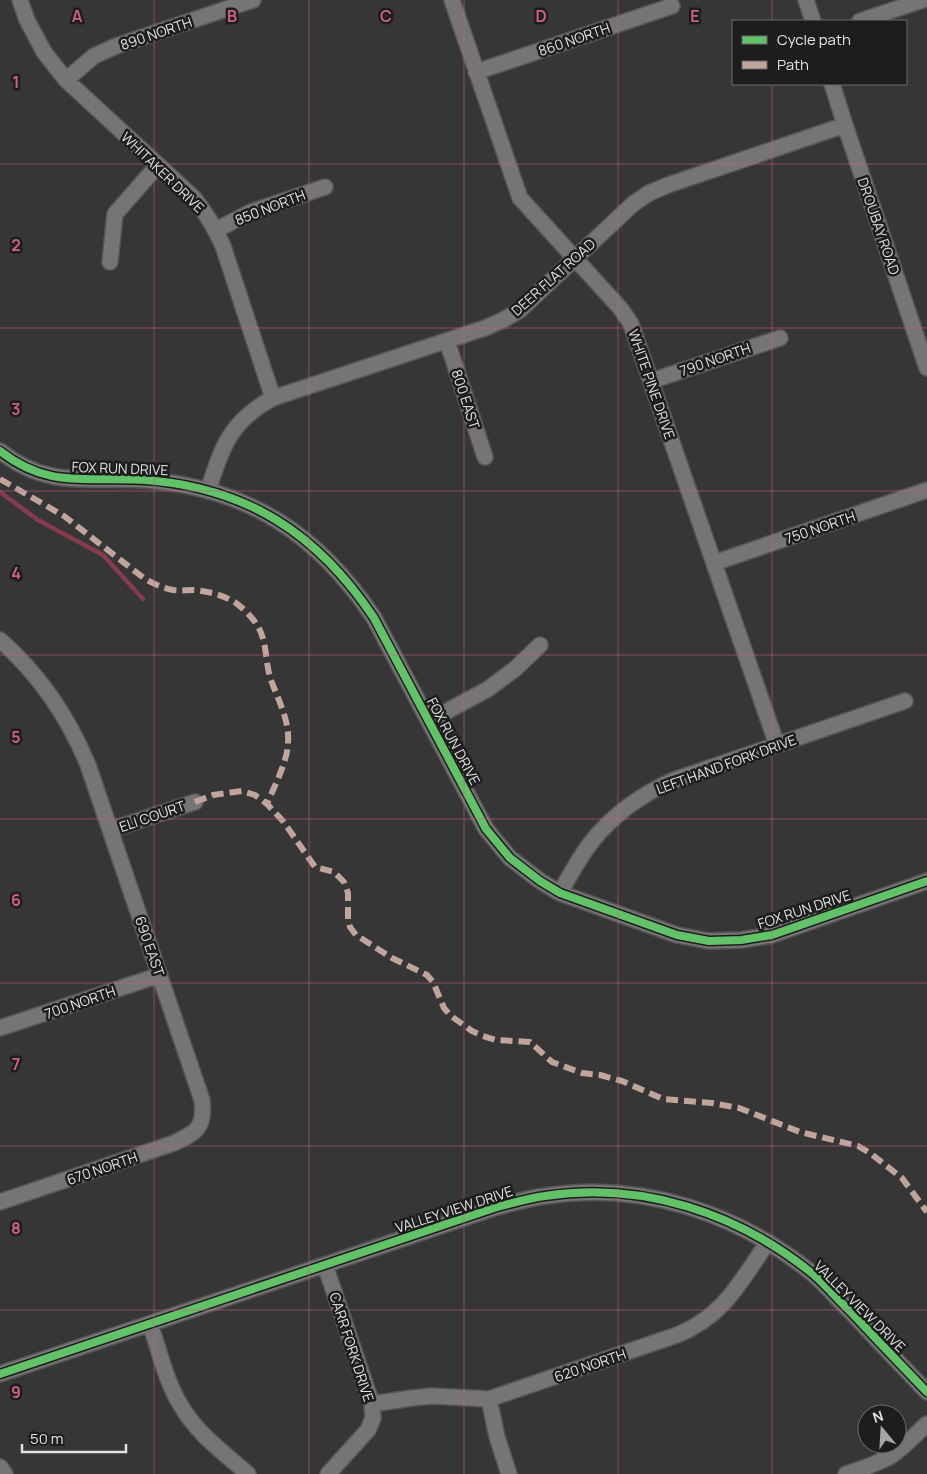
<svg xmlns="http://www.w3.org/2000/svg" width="927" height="1474" font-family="Manrope,sans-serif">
<rect width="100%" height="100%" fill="#373636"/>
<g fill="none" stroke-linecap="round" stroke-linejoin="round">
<path stroke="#873b4f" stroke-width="4.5" d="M0,492L38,520L103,555L143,599"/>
<defs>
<path id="minor" d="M20,0L27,20L44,52L66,80L194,198C206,213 215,228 223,246L273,398
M452,0L520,198L621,309L631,324L777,745
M806,0L813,21
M860,21L923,0
M476,72L672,6
M66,80L94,56L116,46L253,0
M832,84L845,125L927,368
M216,230L251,212L325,187
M110,262L115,214L158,165
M447,341L485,457
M651,381L780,338
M0,451C49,490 89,476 146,480C248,488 318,534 374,618L486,829L510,858L540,881L560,893L677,935L709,941L741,940L772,935L927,881
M208,491C222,447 230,421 273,398L485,328L503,320L520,310L633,204L649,193L668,185L845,125
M714,563L927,490
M0,640C40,675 68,717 88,765L202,1100C205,1128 197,1132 174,1143L0,1202
M429,721L488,689L515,669L540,645
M110,830L195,802
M560,893C570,875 580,856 593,840C615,813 642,794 674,780L905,701
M0,1028L160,975
M325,1265L372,1404L373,1418L368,1430L328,1474
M150,1324C159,1349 166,1382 180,1404C196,1433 224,1453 248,1474
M0,1374L497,1207C513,1203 529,1198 545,1196C642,1181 738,1213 813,1274C827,1286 838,1300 851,1312C876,1339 901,1365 927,1392
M489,1399L497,1437L509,1474
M372,1404L412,1398L432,1396L489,1399L677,1335C724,1316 740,1282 768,1242
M0,1467L5,1474
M846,1474C861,1469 877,1464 891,1456C904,1447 915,1435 927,1424"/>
</defs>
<use href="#minor" stroke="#565555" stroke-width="18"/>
<use href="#minor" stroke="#767475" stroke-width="15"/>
<path stroke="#c0a59a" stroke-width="6" stroke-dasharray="12 6" stroke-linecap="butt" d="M0,479L64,516L145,579C154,584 163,588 173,590C180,591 186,590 193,590C208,591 223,595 236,603C244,609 252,617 257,625C267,640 265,660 270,677C277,698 290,720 288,743C288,760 274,787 267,804
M195,802L213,795L242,791L255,795L267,804L283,821L315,867L334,872L344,882L348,893V919L350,927L356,935L392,958L427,975L433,982L444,1008L451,1016L472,1031L483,1036L496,1040L530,1042L552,1062L582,1073L600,1075L622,1081L663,1099L712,1103L739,1108L800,1132L858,1146L870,1153L902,1178L927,1212"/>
<defs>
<path id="cycleway" d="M0,451C49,490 89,476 146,480C248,488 318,534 374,618L486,829L510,858L540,881L560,893L677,935L709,941L741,940L772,935L927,881
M0,1374L497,1207C513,1203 529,1198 545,1196C642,1181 738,1213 813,1274C827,1286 838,1300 851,1312C876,1339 901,1365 927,1392"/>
</defs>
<use href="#cycleway" stroke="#1e1d1d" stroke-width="11"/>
<use href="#cycleway" stroke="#61c268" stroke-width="8"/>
</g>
<path fill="none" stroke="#ce5f8a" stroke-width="1" stroke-opacity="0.55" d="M154,0V1474M309,0V1474M464,0V1474M618,0V1474M772,0V21M772,84V1474M0,164H927M0,328H927M0,491H927M0,655H927M0,819H927M0,983H927M0,1146H927M0,1310H927"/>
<g text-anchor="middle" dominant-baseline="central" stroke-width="5" stroke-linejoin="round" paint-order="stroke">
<g font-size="14" fill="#e4e2e2" stroke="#1e1d1d">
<text transform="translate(156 33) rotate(-19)">890 NORTH</text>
<text transform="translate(574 39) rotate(-19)">860 NORTH</text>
<text transform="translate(163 172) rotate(44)">WHITAKER DRIVE</text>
<text transform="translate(270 207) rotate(-21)">850 NORTH</text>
<text transform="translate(879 226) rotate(71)">DROUBAY ROAD</text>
<text transform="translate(553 277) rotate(-42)">DEER FLAT ROAD</text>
<text transform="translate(715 359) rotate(-19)">790 NORTH</text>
<text transform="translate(652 384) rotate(71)">WHITE PINE DRIVE</text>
<text transform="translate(466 399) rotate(72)">800 EAST</text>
<text transform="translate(120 468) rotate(2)">FOX RUN DRIVE</text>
<text transform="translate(820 527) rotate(-19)">750 NORTH</text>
<text transform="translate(454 741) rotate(62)">FOX RUN DRIVE</text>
<text transform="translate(726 764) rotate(-20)">LEFT HAND FORK DRIVE</text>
<text transform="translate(152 816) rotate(-19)">ELI COURT</text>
<text transform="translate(804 909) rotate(-18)">FOX RUN DRIVE</text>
<text transform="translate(150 946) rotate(71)">690 EAST</text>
<text transform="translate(80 1002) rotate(-19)">700 NORTH</text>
<text transform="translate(102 1168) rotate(-19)">670 NORTH</text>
<text transform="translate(454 1209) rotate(-18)">VALLEY VIEW DRIVE</text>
<text transform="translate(860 1306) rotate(45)">VALLEY VIEW DRIVE</text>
<text transform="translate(352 1347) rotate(72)">CARR FORK DRIVE</text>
<text transform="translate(590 1365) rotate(-19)">620 NORTH</text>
</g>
</g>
<g font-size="16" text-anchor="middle" font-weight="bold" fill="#ce5f8a" stroke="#1e1d1d" stroke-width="5" stroke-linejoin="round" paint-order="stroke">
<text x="77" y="22">A</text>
<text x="232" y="22">B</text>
<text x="386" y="22">C</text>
<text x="541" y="22">D</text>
<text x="695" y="22">E</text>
<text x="16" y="88">1</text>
<text x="16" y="251">2</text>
<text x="16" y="415">3</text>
<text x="16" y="579">4</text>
<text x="16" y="743">5</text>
<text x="16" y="906">6</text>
<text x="16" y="1070">7</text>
<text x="16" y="1234">8</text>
<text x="16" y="1398">9</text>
</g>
<rect x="732" y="20" width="175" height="65" fill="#1e1d1d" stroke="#6d6c6c"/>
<rect x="742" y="36" width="25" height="8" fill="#61c268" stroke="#6d6c6c"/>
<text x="777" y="45" font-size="15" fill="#e4e2e2">Cycle path</text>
<rect x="742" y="61" width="25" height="8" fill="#c0a59a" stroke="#6d6c6c"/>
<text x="777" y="70" font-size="15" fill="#e4e2e2">Path</text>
<g transform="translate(882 1429) rotate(342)"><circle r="24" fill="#1e1d1d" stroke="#6d6c6c"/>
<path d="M0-4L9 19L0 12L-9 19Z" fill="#a7a6a6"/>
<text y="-8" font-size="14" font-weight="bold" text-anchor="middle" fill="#e4e2e2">N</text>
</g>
<path d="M22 1444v8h104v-8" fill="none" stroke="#e4e2e2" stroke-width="2.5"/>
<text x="30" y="1444" font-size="15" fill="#e4e2e2" stroke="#1e1d1d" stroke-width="4" paint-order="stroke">50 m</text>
</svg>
